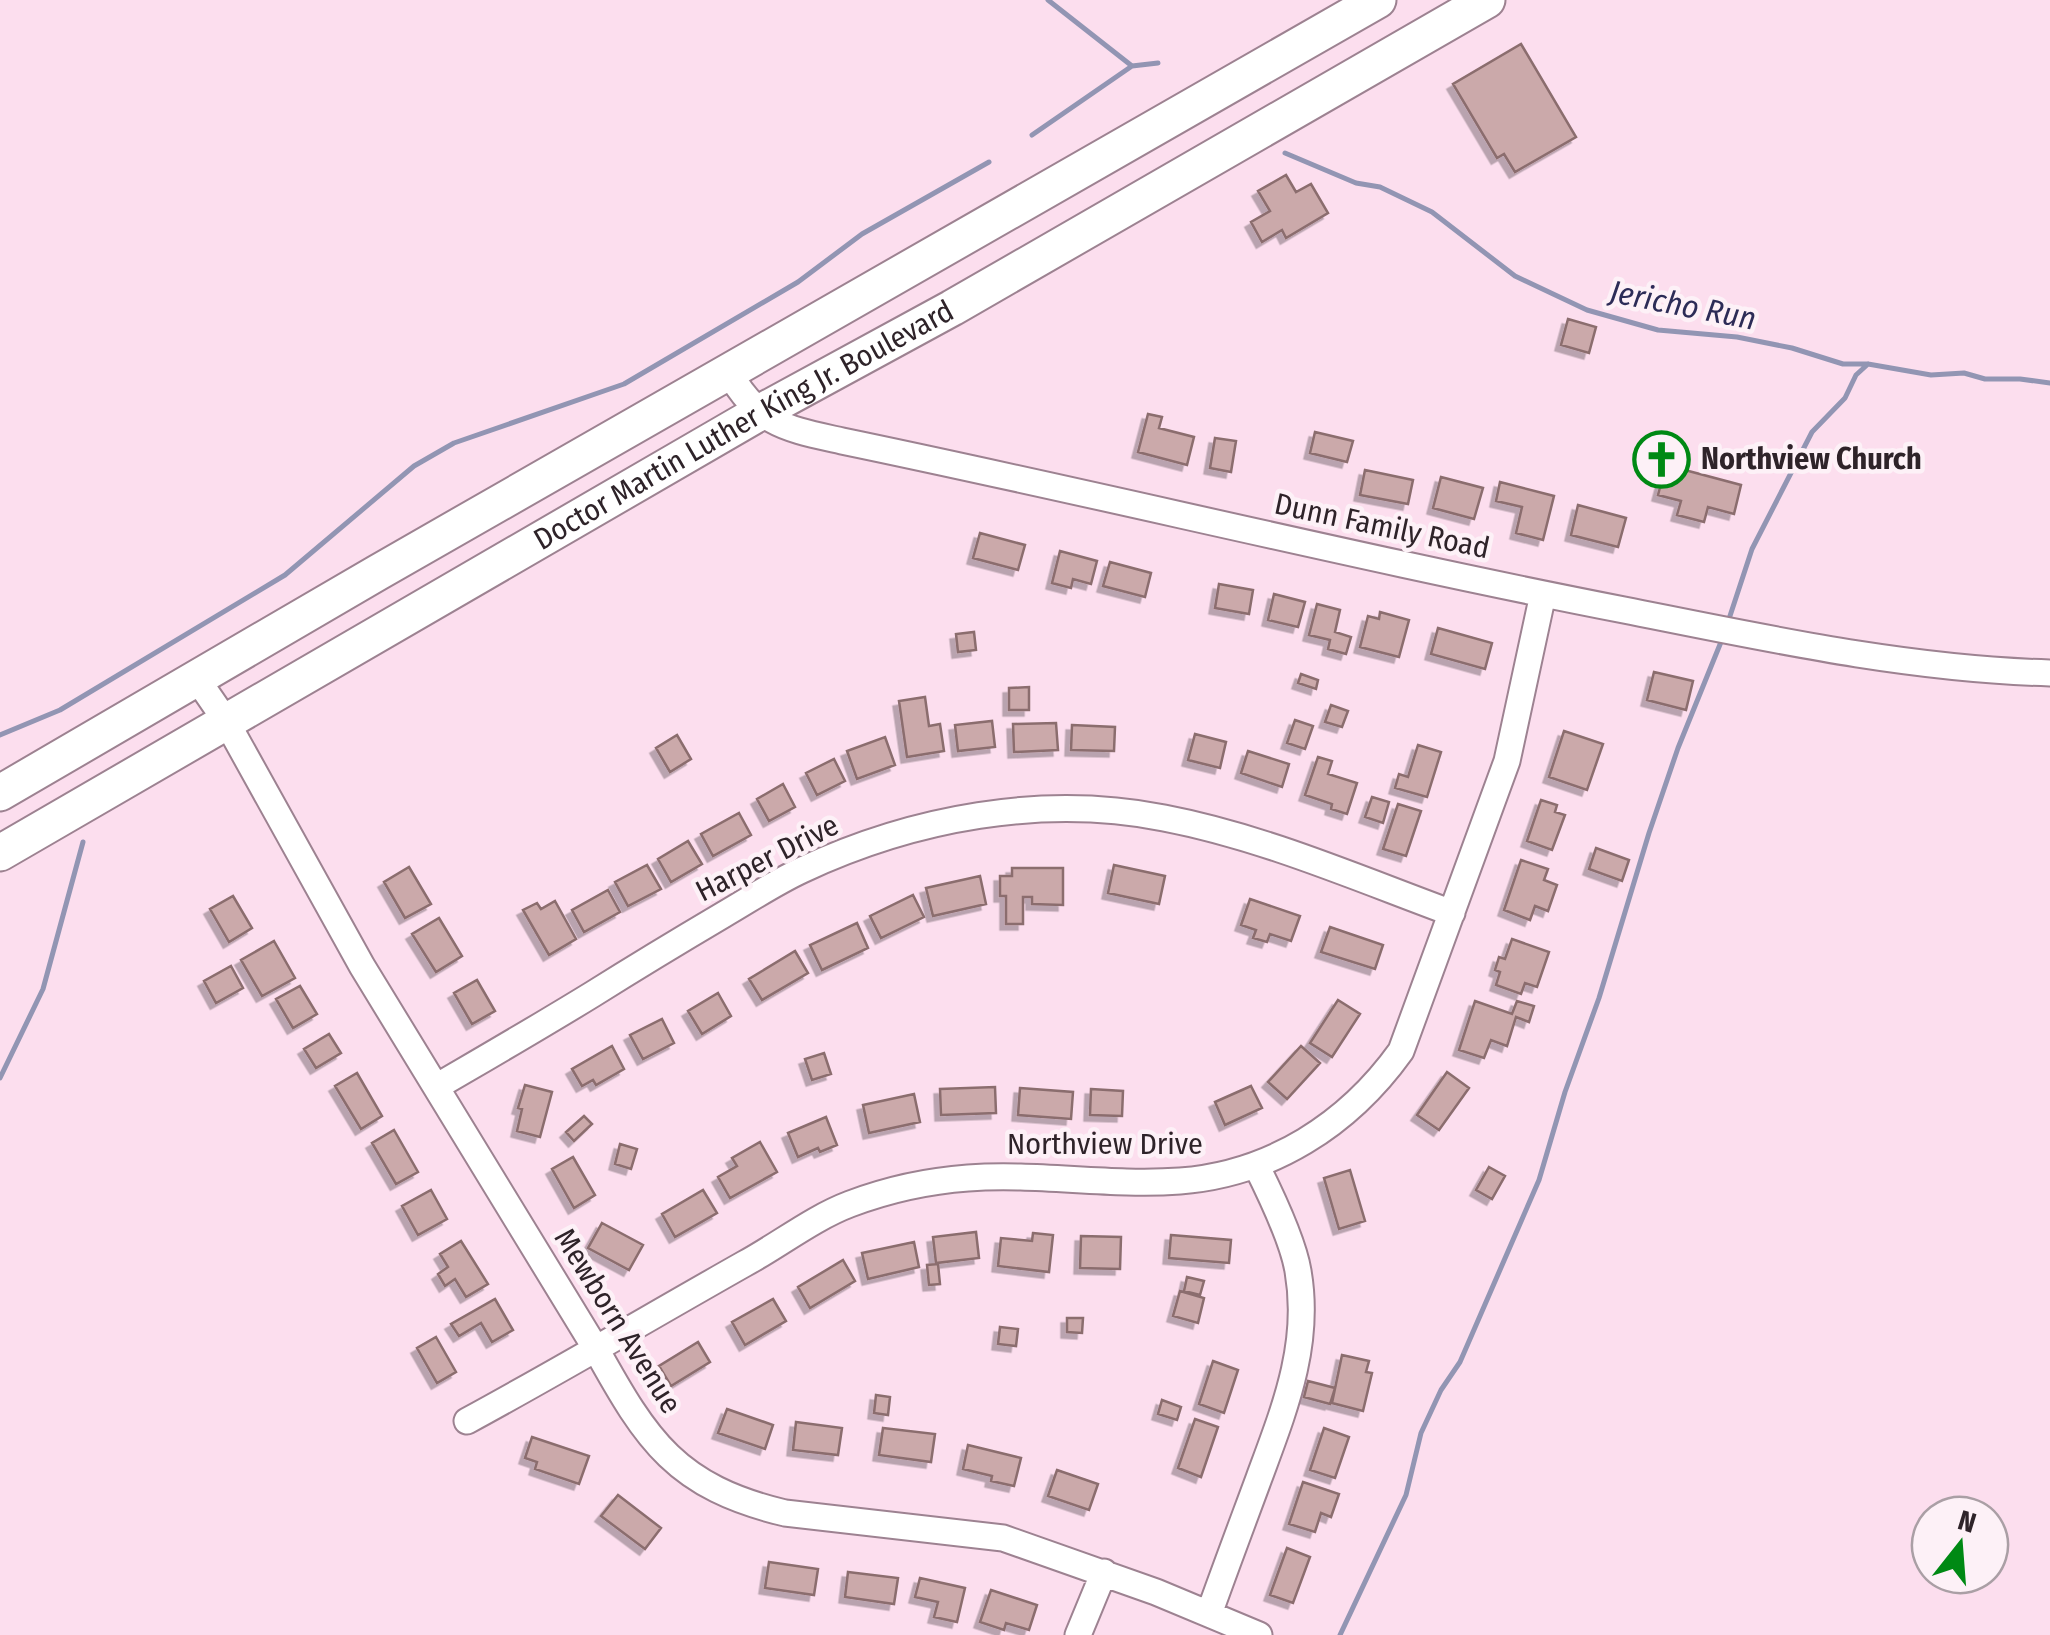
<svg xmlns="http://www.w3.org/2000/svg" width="2050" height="1635" font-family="'Fira Sans Condensed',sans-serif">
<defs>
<filter id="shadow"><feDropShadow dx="-5.5" dy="5.5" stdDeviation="0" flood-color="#0004"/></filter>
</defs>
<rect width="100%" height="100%" fill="#fcdeee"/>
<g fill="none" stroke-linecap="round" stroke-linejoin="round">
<path stroke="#9295b3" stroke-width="5" d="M1048,0L1132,66L1158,63
M1032,135L1132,66
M1285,153L1356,183L1380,187L1432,212L1515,276L1587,310L1658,330L1737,337L1792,348L1843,364H1868L1931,375L1964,373L1985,379H2020L2050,383
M1728,622L1752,549L1812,432L1845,398L1856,375L1868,364
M0,735L60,710L285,575L414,466L454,443L624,384L798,282L862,234L989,162
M0,1078L43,989L83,842
M1340,1635L1406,1495L1421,1433L1441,1390L1460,1362L1539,1180L1565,1092L1599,998L1649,833L1678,748L1723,637"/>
</g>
<path fill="#cba9aa" stroke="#8b6d6e" stroke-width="2.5" filter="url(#shadow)" d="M1521,44L1576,137L1515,172L1504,154L1497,158L1453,84Z
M1286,175L1296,192L1311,184L1328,213L1286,238L1282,230L1262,242L1251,222L1270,211L1258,191Z
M1568,319L1596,327L1589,353L1561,345Z
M1148,414L1162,417L1159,428L1194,437L1187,465L1138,452Z
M1315,432L1353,441L1347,462L1310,453Z
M1215,438L1236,441L1231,472L1210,468Z
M1666,465L1741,485L1734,514L1708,507L1704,522L1677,515L1681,501L1658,495Z
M1365,470L1413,480L1408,504L1360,495Z
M1441,477L1483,488L1474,519L1433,508Z
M1500,482L1554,496L1543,540L1516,533L1522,507L1496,501Z
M1578,505L1626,518L1618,547L1571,535Z
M980,533L1025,545L1018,570L973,558Z
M1060,551L1097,561L1091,584L1073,579L1071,588L1052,583Z
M1110,562L1151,573L1145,597L1103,586Z
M1219,584L1253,590L1249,614L1215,608Z
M1274,594L1305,602L1298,627L1268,620Z
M1317,604L1340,610L1335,632L1351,637L1346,654L1328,649L1330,640L1309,635Z
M1380,612L1409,620L1399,657L1360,647L1368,616L1379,619Z
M1438,628L1492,643L1485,669L1431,654Z
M974,632L976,650L958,652L956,634Z
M1654,672L1693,681L1686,710L1647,700Z
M1301,674L1318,680L1316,689L1298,683Z
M1029,687V710H1009V688Z
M925,697L929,726L940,724L944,751L907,757L899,701Z
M1331,705L1348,711L1342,727L1325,722Z
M1295,720L1313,726L1305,749L1287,743Z
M992,721L995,747L958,751L955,725Z
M1056,723L1058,750L1014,752L1013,724Z
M1072,725L1115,727L1114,751L1071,750Z
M1564,731L1603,744L1587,790L1549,777Z
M1195,734L1226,742L1220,768L1188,760Z
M677,735L691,759L670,772L656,748Z
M885,737L895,765L857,779L847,751Z
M1418,745L1441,752L1427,797L1395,788L1399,774L1408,777Z
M1248,751L1289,764L1282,787L1241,773Z
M1318,757L1332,761L1328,774L1357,783L1347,814L1331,809L1332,804L1305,795Z
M834,759L845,781L817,795L806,773Z
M783,784L795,807L769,821L757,799Z
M1372,797L1389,802L1383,823L1365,817Z
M1541,800L1557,805L1555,812L1565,815L1552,850L1527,841Z
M1398,804L1421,811L1406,856L1383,849Z
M739,813L751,835L713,856L701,834Z
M688,841L702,864L671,882L658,859Z
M1596,848L1629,860L1622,881L1589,869Z
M1521,860L1548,869L1544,880L1557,885L1548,911L1535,906L1530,920L1504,910Z
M647,865L661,889L628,906L615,882Z
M1114,865L1165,876L1159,904L1108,893Z
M409,867L431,904L405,918L384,882Z
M1012,868H1063V905L1032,904V897H1023V924H1006V896H1000V876H1012Z
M980,876L986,904L933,916L926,888Z
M608,890L620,912L584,932L572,910Z
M913,895L924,917L881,938L870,916Z
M233,896L252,928L229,942L210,909Z
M1250,899L1300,916L1291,941L1270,934L1267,942L1253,938L1256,930L1241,925Z
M555,901L576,939L549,955L523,910L537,903L541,909Z
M439,918L462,956L436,972L412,934Z
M857,923L868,948L822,970L810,945Z
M1330,927L1383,945L1375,969L1321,952Z
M1512,939L1549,952L1537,987L1525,983L1521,994L1496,985L1500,972L1495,970L1499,957L1505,959Z
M274,941L295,978L262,996L241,960Z
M795,951L808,973L762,1000L749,979Z
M231,966L243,988L216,1003L204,981Z
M477,980L495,1011L472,1024L454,993Z
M300,986L317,1014L293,1028L276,999Z
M718,993L731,1016L702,1034L688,1011Z
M1338,1000L1360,1014L1332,1057L1310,1043Z
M1475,1001L1512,1014L1517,1001L1534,1006L1529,1022L1516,1017L1507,1046L1491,1040L1484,1058L1459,1050Z
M662,1019L674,1043L643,1059L630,1035Z
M329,1034L341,1053L316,1068L304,1049Z
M612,1046L624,1069L596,1085L593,1080L582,1086L572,1069Z
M1301,1046L1320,1063L1287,1099L1268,1082Z
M824,1053L831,1074L812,1080L805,1059Z
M1447,1072L1469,1088L1439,1130L1417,1115Z
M357,1073L382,1116L361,1129L335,1086Z
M525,1085L552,1092L540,1137L517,1131L522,1109L518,1108Z
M1251,1086L1262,1108L1225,1125L1215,1102Z
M995,1087L996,1113L941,1115L940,1089Z
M1020,1088L1073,1092L1071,1119L1018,1115Z
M1091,1089L1123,1091L1122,1116L1090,1115Z
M914,1094L920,1122L869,1133L863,1105Z
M584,1116L592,1124L574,1141L566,1132Z
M826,1117L837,1145L820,1152L818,1148L798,1157L788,1133Z
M394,1130L418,1172L396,1184L372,1143Z
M760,1142L777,1172L730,1198L718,1177L737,1166L732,1158Z
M620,1144L637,1149L631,1169L615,1164Z
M573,1157L595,1195L574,1208L552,1169Z
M1489,1167L1505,1176L1492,1199L1476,1190Z
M1350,1170L1365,1221L1339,1229L1324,1178Z
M431,1190L447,1219L418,1235L402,1206Z
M703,1190L717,1213L675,1237L662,1214Z
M602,1223L643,1245L629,1270L588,1248Z
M976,1232L979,1258L936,1263L933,1237Z
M1033,1233L1053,1235L1049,1272L998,1266L1001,1238L1032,1241Z
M1171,1235L1231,1240L1229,1263L1169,1258Z
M1081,1236L1121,1237L1120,1269L1080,1268Z
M461,1241L488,1284L466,1297L455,1279L445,1286L438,1274L448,1267L440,1254Z
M914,1242L919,1267L868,1279L862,1253Z
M843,1260L855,1281L810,1308L798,1287Z
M938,1264L940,1284L929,1285L927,1265Z
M1187,1277L1204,1281L1200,1295L1184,1291Z
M1180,1291L1204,1298L1198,1323L1173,1316Z
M495,1299L513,1330L492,1342L481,1323L459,1336L451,1324Z
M773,1299L786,1321L745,1345L732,1322Z
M1067,1318H1083L1082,1333L1067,1332Z
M1000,1327L1018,1329L1016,1346L998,1344Z
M436,1337L456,1372L437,1383L417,1348Z
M698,1342L710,1362L671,1386L659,1366Z
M1342,1355L1369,1361L1366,1372L1372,1373L1363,1411L1332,1403Z
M1213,1361L1238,1370L1224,1413L1199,1404Z
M1308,1381L1335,1388L1330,1404L1304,1397Z
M876,1395L890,1397L888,1415L874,1413Z
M1162,1400L1181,1407L1177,1420L1158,1414Z
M727,1409L773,1425L765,1449L718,1433Z
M1195,1419L1218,1427L1201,1477L1178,1468Z
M796,1422L842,1428L838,1455L793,1450Z
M883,1428L935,1434L931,1462L879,1455Z
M1324,1428L1349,1437L1335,1478L1310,1470Z
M532,1437L589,1456L579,1484L535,1469L537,1462L525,1458Z
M968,1445L1021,1458L1014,1486L991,1481L992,1476L963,1469Z
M1057,1470L1098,1484L1089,1510L1048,1496Z
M1303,1482L1339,1494L1331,1517L1321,1513L1315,1532L1289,1524Z
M618,1495L661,1528L645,1549L601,1516Z
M1287,1548L1310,1557L1293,1603L1270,1595Z
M769,1562L818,1569L814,1595L765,1588Z
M848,1572L898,1578L894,1604L845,1597Z
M920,1578L965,1588L957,1622L934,1617L938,1602L915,1597Z
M991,1590L1037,1605L1029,1630L1006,1623L1004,1630L980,1622Z"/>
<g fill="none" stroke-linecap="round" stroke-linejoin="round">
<defs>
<path id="minor" d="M728,371C759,425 784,428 842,441C1103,495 1362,559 1624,610C1765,638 1906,669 2050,673
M197,679L226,721L362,966L596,1349C647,1441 676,1487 785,1513L1003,1538L1156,1592L1259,1635
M436,1087C489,1056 541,1026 593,994C636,967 679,941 723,915C749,900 774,883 802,870C913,818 1042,794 1164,818C1263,837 1357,878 1452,913
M467,1421C561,1370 652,1316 744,1264C779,1245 813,1218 850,1204C887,1190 927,1181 968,1178C1038,1173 1109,1186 1180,1181C1271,1174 1348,1125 1401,1051L1507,761L1543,594
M1209,1614C1225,1569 1242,1524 1259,1478C1284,1410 1311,1345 1298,1271C1293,1241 1270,1193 1256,1165
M1078,1635L1104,1572"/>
<g id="highway">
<path d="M0,793L377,573L1378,0"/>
<path id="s1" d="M0,853L759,413L952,308L1487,0"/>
</g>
</defs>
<use href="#minor" stroke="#9d8291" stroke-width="29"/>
<use href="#highway" stroke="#9d8291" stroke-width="39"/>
<use href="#minor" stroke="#fff" stroke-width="25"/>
<use href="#highway" stroke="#fff" stroke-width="35"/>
</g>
<defs>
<symbol id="church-ring" viewBox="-11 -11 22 22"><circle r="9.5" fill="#fdf1f7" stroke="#008914" stroke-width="1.5"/><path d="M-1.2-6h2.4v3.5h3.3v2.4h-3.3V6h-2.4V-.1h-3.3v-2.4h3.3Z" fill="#008914"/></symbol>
</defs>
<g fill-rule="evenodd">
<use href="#church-ring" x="1630" y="428" width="63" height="63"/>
</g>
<g text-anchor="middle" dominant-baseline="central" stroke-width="9" stroke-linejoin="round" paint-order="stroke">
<g font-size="30" fill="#2e2329" stroke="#fdf1f7">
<text stroke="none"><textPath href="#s1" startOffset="858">Doctor Martin Luther King Jr. Boulevard</textPath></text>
<text transform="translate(1382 526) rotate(12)">Dunn Family Road</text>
<text transform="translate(767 858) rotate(-27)">Harper Drive</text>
<text x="1105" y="1144">Northview Drive</text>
<text transform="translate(618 1321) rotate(58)">Mewborn Avenue</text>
</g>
<g font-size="30" font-weight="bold" fill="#2e2329" stroke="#fdf1f7" text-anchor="start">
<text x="1701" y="459">Northview Church</text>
</g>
<g font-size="32" font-style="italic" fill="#2c2c57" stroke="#fdf1f7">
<text transform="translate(1683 305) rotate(11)">Jericho Run</text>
</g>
</g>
<g transform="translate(1960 1545) rotate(17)"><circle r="48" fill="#fdf1f7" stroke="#aa9fa5" stroke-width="2.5"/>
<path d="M0-8L18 38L0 25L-18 38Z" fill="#008914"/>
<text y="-15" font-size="28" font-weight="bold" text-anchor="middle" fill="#2e2329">N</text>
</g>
</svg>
